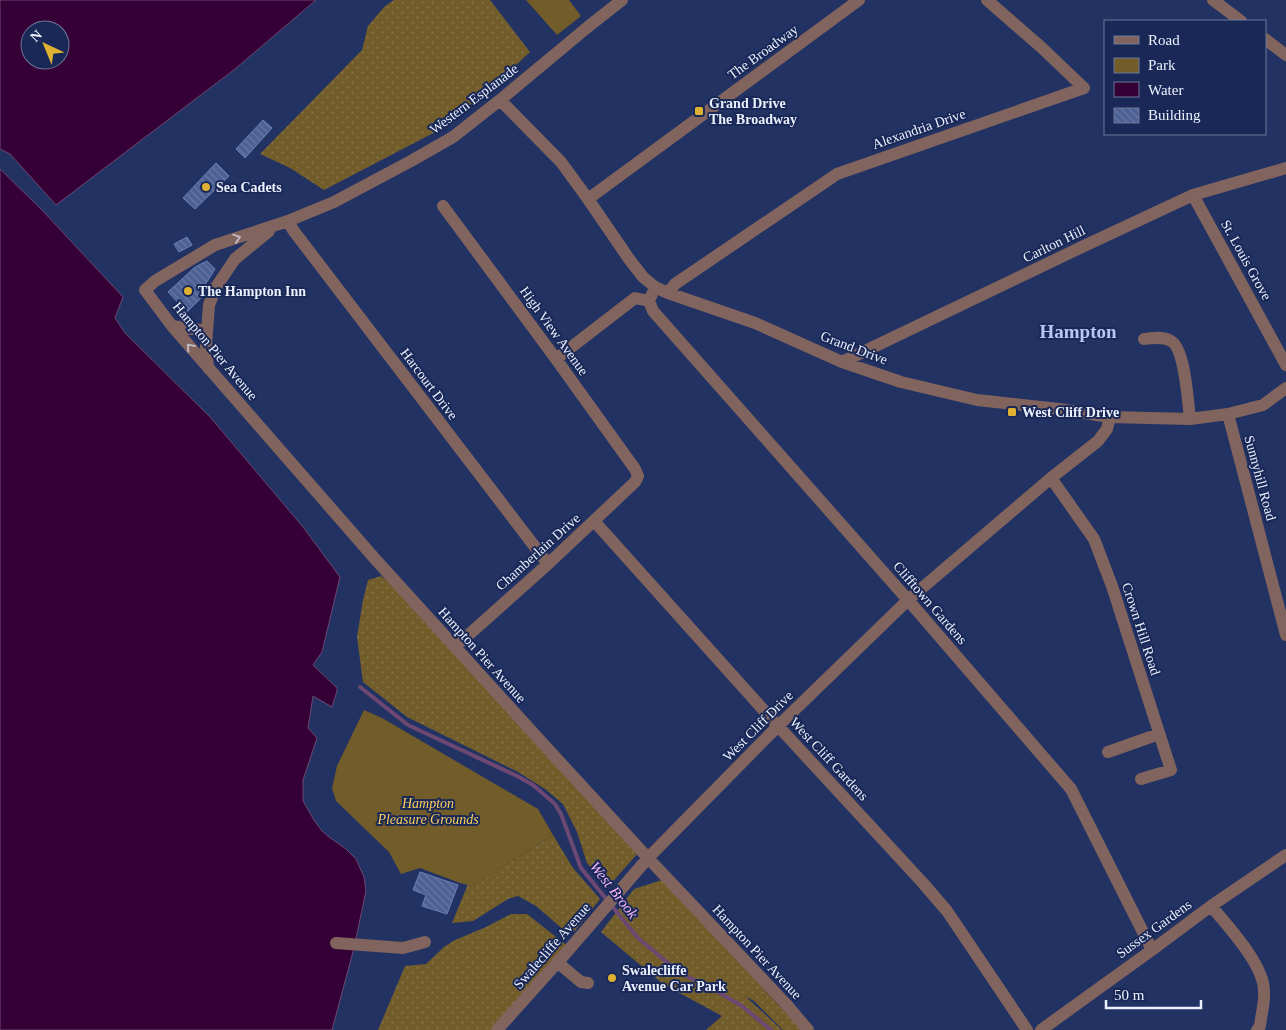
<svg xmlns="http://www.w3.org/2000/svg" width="1286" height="1030" font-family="'Times New Roman',serif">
<defs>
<pattern id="grass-dots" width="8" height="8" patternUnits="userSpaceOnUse" patternTransform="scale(1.25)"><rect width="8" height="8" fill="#715c2a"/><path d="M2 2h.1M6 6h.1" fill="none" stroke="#85744a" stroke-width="1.8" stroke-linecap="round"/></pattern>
<pattern id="building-back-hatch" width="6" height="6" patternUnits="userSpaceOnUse" patternTransform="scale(1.25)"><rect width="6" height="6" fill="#4c6094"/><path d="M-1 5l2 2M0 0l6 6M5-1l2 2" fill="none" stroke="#6677a4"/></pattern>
</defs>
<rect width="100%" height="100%" fill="#223263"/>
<path fill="url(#grass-dots)" d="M394,0H490L530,52L489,90L441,129L324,190L290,168L260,154L362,50L368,26L384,7Z
M381,576L393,585L638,853L608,887L587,863L577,832L563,804L545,789L518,772L407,717L363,682L357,637L363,600L368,580Z
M553,835L573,868L600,899L574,932H566L536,906L518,896L508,899L473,921L452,923L468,884L473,885Z
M662,880L802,1030H783L754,1001L745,996L782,1030H706L722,1016L663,984L601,932L634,889Z
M511,914H527L570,948L497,1030H378L405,966L426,964L444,947L455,940L486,927Z"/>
<path fill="#715c2a" d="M526,0H569L581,16L557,35Z
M364,710L382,718L538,809L553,835L472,886L460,883L420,868L401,874L389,852L336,801L332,788L337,766Z"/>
<path fill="#350036" stroke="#6c4872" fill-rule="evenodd" d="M0,0H316L235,69L56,205L10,154L0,149ZM30,30H60V60H30Z
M0,169L41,209L123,297L115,318L125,333L211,418L303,527L340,577L322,652L313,665L337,688V691L332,707L313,696L308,728L317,738L303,780V801L314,820L322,831L329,837L346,849L356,859L364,877L366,891L354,948L332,1030H0Z"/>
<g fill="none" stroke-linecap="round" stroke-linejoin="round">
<path stroke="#6c4872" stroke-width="4" d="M360,687L408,725L517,776L533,785L555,804L561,814L581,868L638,938L680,973L711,988L742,1006L771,1030"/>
</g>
<path fill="url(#building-back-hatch)" stroke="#697fb6" d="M263,120L272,128L245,158L236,149Z
M216,163L229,176L195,209L183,198Z
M187,237L192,245L179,252L174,244Z
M207,261L215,269L207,282L203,286L206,289L202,294L203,296L187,312L168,292L195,267Z
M420,872L458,885L447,914L422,906L426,895L413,890Z"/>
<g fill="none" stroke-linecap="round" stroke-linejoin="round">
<path stroke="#82645f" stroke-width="12" d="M622,0L589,26L500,100L453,137L411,161L334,202L288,221L215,245L155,281L145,290L172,326L376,560L547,748L648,858L786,1004L808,1030
M1213,0L1241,21
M1265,39L1286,55
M500,100L561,162L588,199L629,259L643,277L655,287L668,293L755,323L842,362L901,382L977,400L1059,409L1110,417L1190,419L1228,414L1263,405L1286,388
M1193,195L1286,365
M588,199L859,0
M443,206L556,359L635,469L638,476L635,482L548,564L455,647
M288,221L293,230L548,564
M668,293L675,284L837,174L1084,88L1041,47L987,0
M649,301L653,311L908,600L1071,789L1152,950
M172,326L207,331
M1144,339C1153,338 1163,336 1171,341C1185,348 1188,403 1190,419
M556,359L635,298L649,301L652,294
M842,362L1084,246L1193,195L1286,168
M208,368L206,346L209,305L216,287L235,259L269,231
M1228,414L1286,635
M1051,478L1094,539L1112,586L1171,770L1141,779
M594,521L778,726L922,882L947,911L1027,1030
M1108,752L1159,734
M1211,906C1228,926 1264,965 1264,991C1265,1003 1261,1015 1260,1026L1257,1030
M336,943L403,948L425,942
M557,962L581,982L588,983
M497,1030L566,953L648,858L778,726L908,600L1051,478L1098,441L1107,429L1110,417
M1041,1030L1152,950L1211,906L1286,855"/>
</g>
<defs><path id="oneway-chevron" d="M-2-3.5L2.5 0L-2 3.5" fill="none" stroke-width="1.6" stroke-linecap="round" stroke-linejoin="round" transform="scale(1.25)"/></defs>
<g stroke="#c1b8be">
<use href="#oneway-chevron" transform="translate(237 238) rotate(-18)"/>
<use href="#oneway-chevron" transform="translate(190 347) rotate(-131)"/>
</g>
<g fill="#deb133" stroke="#192857" stroke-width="2">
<rect x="694" y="106" width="10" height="10" rx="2.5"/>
<circle cx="206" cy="187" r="5"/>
<circle cx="188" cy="291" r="5"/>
<rect x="1007" y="407" width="10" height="10" rx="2.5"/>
<circle cx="612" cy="978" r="5"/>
</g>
<g text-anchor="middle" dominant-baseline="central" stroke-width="4" stroke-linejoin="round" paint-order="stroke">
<g font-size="14" fill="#ebf0fd" stroke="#192857">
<text transform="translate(763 52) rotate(-36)">The Broadway</text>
<text transform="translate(474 99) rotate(-37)">Western Esplanade</text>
<text transform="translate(919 129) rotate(-19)">Alexandria Drive</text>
<text transform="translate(1054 244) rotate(-26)">Carlton Hill</text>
<text transform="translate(1246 260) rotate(61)">St. Louis Grove</text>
<text transform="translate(554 331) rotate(54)">High View Avenue</text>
<text transform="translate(854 348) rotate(21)">Grand Drive</text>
<text transform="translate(215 351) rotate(50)">Hampton Pier Avenue</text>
<text transform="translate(429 384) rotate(53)">Harcourt Drive</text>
<text transform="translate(1260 478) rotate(75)">Sunnyhill Road</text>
<text transform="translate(538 552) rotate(-42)">Chamberlain Drive</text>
<text transform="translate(930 603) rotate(49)">Clifftown Gardens</text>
<text transform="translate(1141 629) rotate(72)">Crown Hill Road</text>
<text transform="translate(482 655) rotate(48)">Hampton Pier Avenue</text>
<text transform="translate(758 726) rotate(-45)">West Cliff Drive</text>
<text transform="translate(829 759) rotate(47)">West Cliff Gardens</text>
<text transform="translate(1154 929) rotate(-36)">Sussex Gardens</text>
<text transform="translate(552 946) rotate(-49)">Swalecliffe Avenue</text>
<text transform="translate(757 952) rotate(47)">Hampton Pier Avenue</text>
</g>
<g font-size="14" font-weight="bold" fill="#ebf0fd" stroke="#192857" text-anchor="start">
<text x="709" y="103">Grand Drive<tspan x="709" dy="16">The Broadway</tspan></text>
<text x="216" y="187">Sea Cadets</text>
<text x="198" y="291">The Hampton Inn</text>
<text x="1022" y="412">West Cliff Drive</text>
<text x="622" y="970">Swalecliffe<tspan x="622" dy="16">Avenue Car Park</tspan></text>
</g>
<g font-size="14" font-style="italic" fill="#fccf5d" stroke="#192857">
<text x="428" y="803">Hampton<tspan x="428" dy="16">Pleasure Grounds</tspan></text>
</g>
<g font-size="15" font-style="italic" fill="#f9b7f7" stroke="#192857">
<text transform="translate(614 890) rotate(52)">West Brook</text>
</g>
<g font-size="19" font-weight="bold" fill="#b4c7f7" stroke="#192857">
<text x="1078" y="331">Hampton</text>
</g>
</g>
<rect x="1104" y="20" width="162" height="115" fill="#192857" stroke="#6d7899"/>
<rect x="1114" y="36" width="25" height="8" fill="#82645f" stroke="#6d7899"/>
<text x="1148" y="45" font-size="15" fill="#ebf0fd">Road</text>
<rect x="1114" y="58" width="25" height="15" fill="#715c2a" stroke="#6d7899"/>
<text x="1148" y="70" font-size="15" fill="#ebf0fd">Park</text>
<rect x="1114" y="82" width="25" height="15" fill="#350036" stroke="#6d7899"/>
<text x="1148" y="95" font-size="15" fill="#ebf0fd">Water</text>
<rect x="1114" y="108" width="25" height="15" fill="url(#building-back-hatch)" stroke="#6d7899"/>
<text x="1148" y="120" font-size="15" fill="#ebf0fd">Building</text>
<g transform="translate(45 45) rotate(316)"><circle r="24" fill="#192857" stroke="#6d7899"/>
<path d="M0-4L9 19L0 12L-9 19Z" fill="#deb133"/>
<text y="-8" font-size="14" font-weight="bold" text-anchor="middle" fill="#ebf0fd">N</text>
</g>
<path d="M1106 1000v8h95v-8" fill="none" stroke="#ebf0fd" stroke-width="2.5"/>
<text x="1114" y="1000" font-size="15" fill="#ebf0fd" stroke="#192857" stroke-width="4" paint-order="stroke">50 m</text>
</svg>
